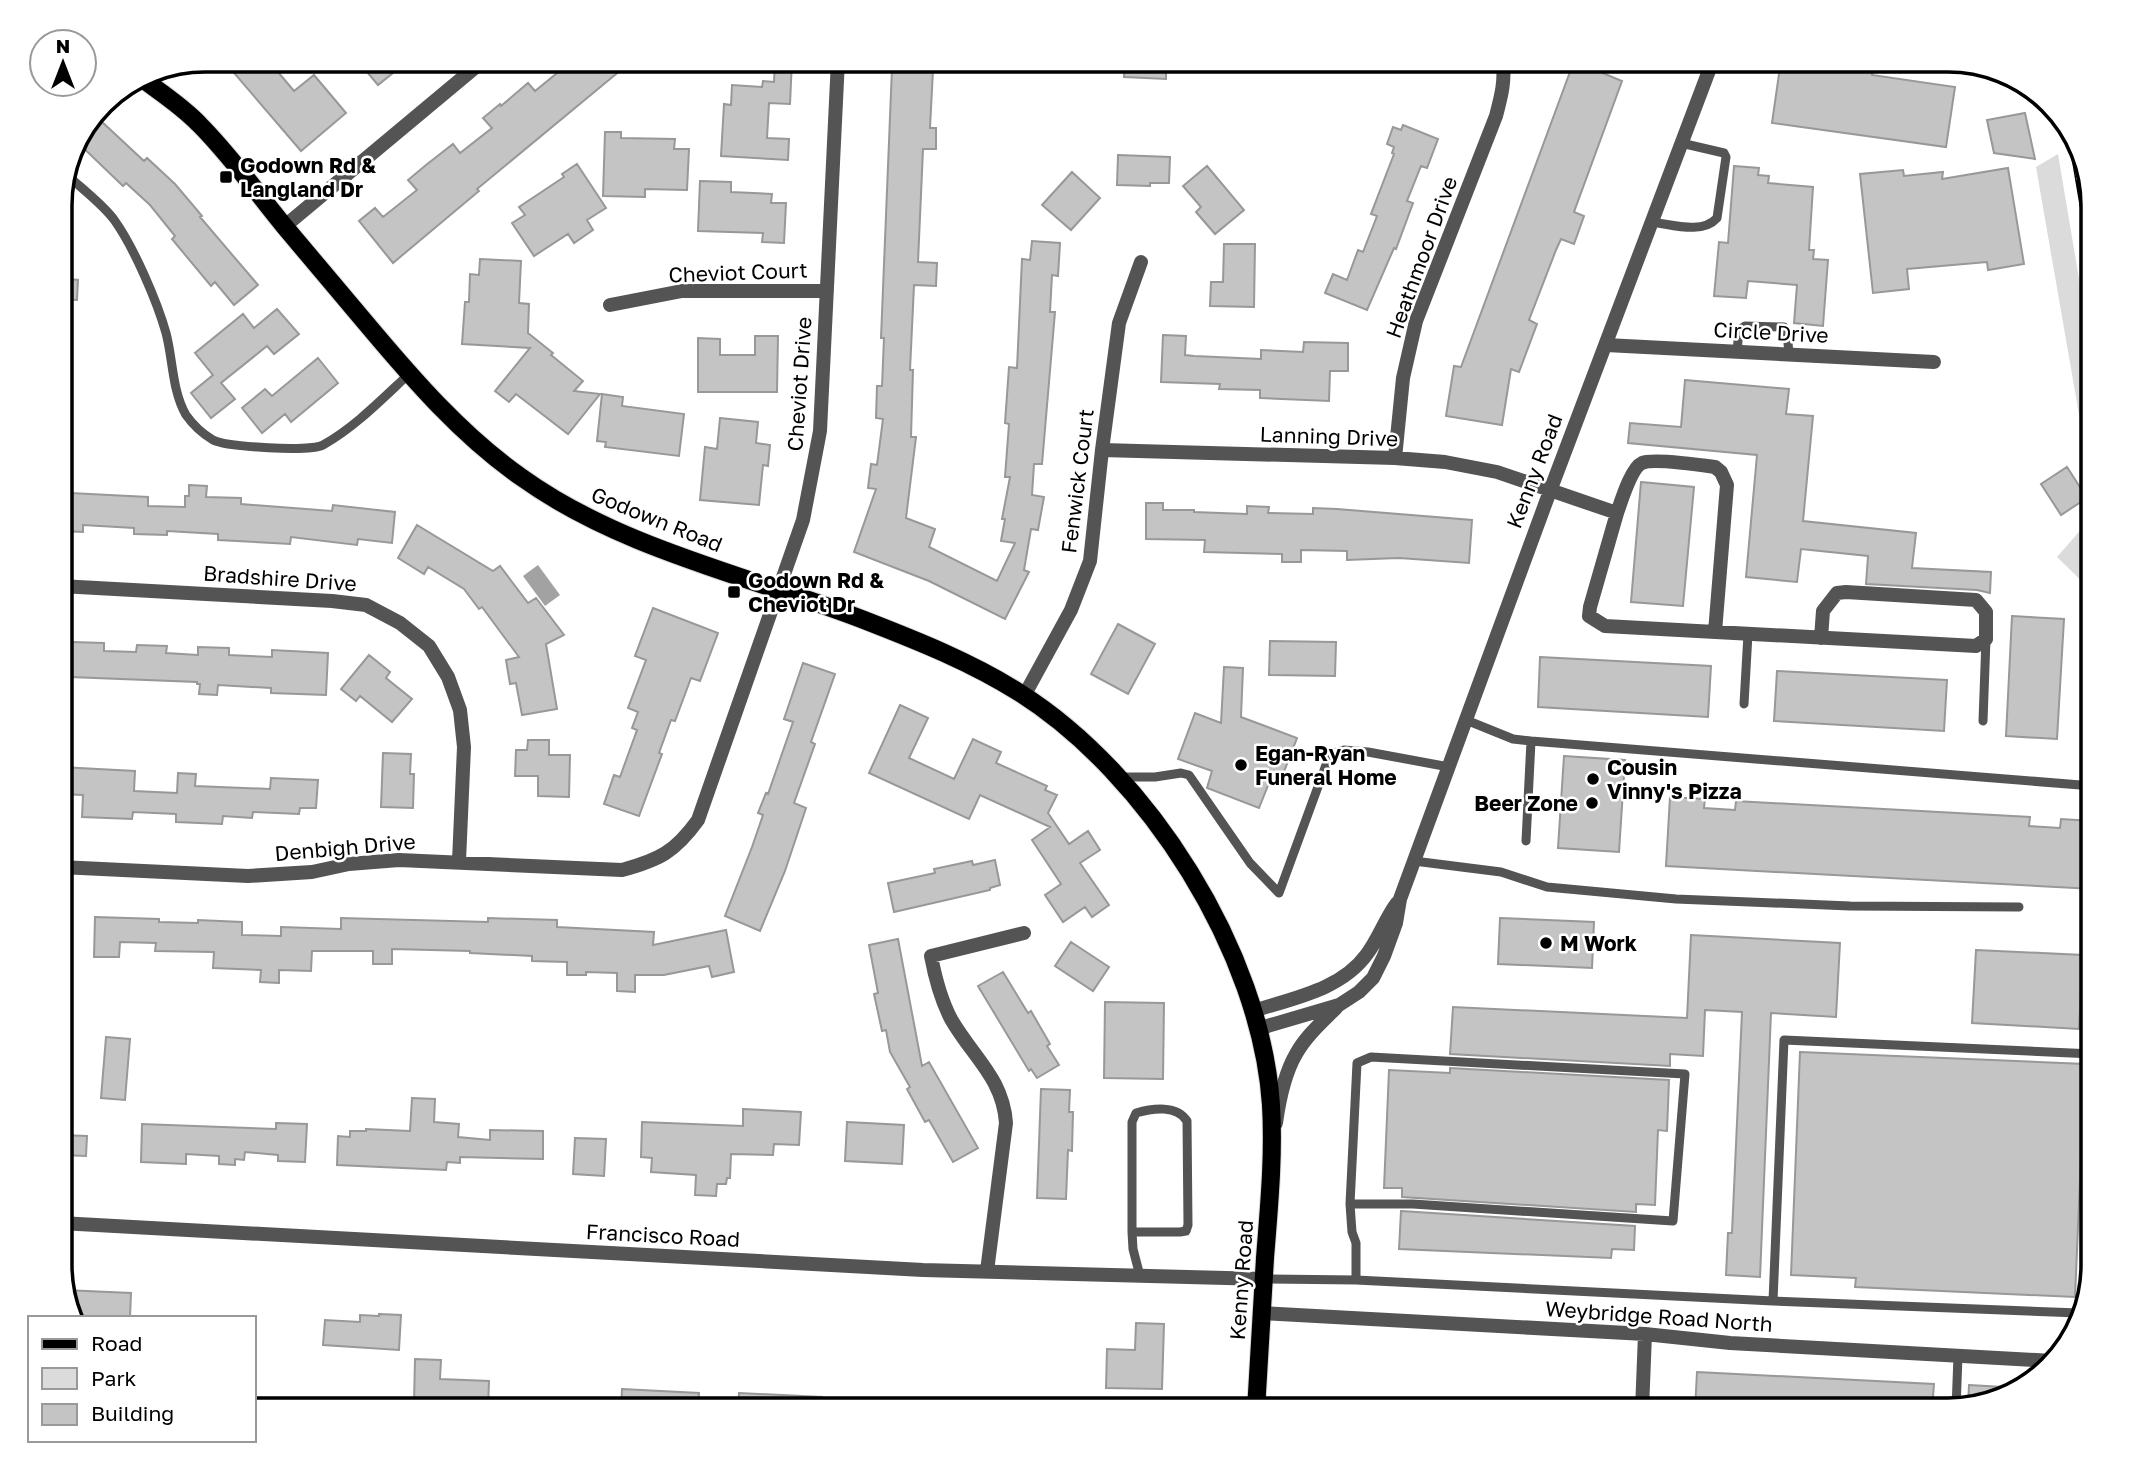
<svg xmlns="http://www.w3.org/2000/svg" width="2153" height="1470" font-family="'Golos Text',sans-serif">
<rect width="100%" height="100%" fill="#fff"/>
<path fill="#dbdbdb" d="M2058,154L2093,362V470L2085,449L2036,167Z
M2093,516V592L2057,557Z"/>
<path fill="#a2a2a2" d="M538,565L560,595L545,606L523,576Z"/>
<path fill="#c4c4c4" stroke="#989898" stroke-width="2" d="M223,60H268L294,91L314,75L346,113L301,151Z
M357,60H409L378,85Z
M573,60H633L477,189L479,191L393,263L359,221L375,208L383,217L417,190L408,180L426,165L453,144L460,153L492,128L483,118L500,104L501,106L528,83L535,91Z
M775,60H792L790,104L769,103L767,138L789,139L788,160L721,156L724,104L731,105L732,85L762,87L763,81L774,82Z
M1125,60H1166V79L1124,77Z
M1781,60H1874L1872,75L1955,87L1946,147L1772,123Z
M1574,61L1622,81L1574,212L1584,216L1574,244L1561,239L1556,250L1529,320L1537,324L1519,372L1511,369L1502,425L1446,416L1454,366L1461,367Z
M892,68L933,70L930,128H936V149H923L918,262L937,263L936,286L914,285L910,370H913L911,437H916L906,518L935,529L929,547L997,581L1015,543L1001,541L1005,519H1002L1010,477H1005L1009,424L1005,423L1009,367L1017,368L1022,259L1030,260L1032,241L1060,243L1058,276L1052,275L1050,312H1055L1042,464H1034L1032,495L1044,497L1038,530L1031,529L1024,570L1029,572L1005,619L929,581L854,552L876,489L868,488L871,464L877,465L883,419L876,418L877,386H882L884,338H881Z
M2025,113L2035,159L1994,153L1987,120Z
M90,119L97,125L101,121L144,161L147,158L175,184L202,216L200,217L258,285L234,305L215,282L211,286L172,239L175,236L150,205L126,183L123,186L75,140Z
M1403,125L1438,139L1427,168L1421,166L1407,201L1413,203L1396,249L1394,248L1367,310L1325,293L1333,274L1347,280L1358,250L1363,252L1377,216L1371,214L1394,154L1392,153L1394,147L1387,144L1393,127L1401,130Z
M605,132H621V138L675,139L674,149H689L687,190L645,189V197L603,196Z
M1118,155L1170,157L1169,183H1150V186L1117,185Z
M577,164L606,208L587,220L593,230L574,243L568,234L534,256L512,223L525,215L519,207L564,177L562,174Z
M1207,166L1244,210L1215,234L1196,212L1201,207L1183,186Z
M1734,166L1759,168L1758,175L1769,176L1768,183L1813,187L1809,250H1814L1813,259L1828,260L1823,326L1794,323L1797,285L1748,281L1746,298L1714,296L1719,242L1728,243Z
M2008,168L2024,264L1988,270L1987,262L1907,269L1909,289L1873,293L1860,174L1903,170L1904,176L1943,172L1942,179Z
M1072,172L1100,198L1071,230L1042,205Z
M700,181L731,182V192L772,194L771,203H786L784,243L762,242L763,233L698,231Z
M1224,244H1255L1254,307L1210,306L1211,282H1223Z
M480,259L521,261L519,303L529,304L528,333L553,353L551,355L583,381L574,391L600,394L568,434L516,394L509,402L495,391L530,348L462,344L465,302H469L470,274L479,275Z
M60,278L78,280L77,300L60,299Z
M277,309L299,334L274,354L267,346L221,383L235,399L211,418L191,393L213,375L195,353L243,314L254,328Z
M1163,335L1186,336L1185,355L1194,356L1261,359V350L1303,352L1304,342L1348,343V371H1330L1329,401L1260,398V390L1219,389L1220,384L1161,382Z
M755,336H778L777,392H698V338L720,339V355H755Z
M318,358L338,383L291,422L285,414L262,433L242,408L265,389L272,396Z
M1685,380L1789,389L1786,414L1813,416L1803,521L1916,533L1912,568L1991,572L1990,593L1977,590L1866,584L1868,556L1801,549L1797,582L1746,577L1757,455L1628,443L1630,423L1681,427Z
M602,394L623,397L622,406L684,414L679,456L605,447L606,442L597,441Z
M720,418L758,422L756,443L770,445L768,466L763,465L759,505L700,500L705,447L717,449Z
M2067,467L2087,498L2061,515L2041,484Z
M1641,482L1694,487L1683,606L1631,602Z
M189,485L207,486L206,497L241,498V504L332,511L333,505L395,512L392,543L358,539L357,545L291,537L290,544L218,540V534L167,531V535L134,534V528L83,525V532L60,531V501L71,502V493L148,497V506L185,507V496H189Z
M1146,503H1163V510H1194V512L1247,514V506L1269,507L1268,513L1313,514V508L1337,509L1472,520L1469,563L1399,558L1347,560V551L1301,550V562H1282V554L1204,552L1205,540L1146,539Z
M417,525L493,571L500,566L528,603L536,598L564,635L546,644L557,709L522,715L516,683L510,684L506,660L519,657L482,607L479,609L464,589L428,567L424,574L398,558Z
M653,608L718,633L700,681L691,678L675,721L671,720L659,753L662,754L639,816L604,804L614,775L620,777L637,730L632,728L638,712L628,708L646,660L635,656Z
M2012,616L2064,619L2057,739L2006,736Z
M1118,624L1155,644L1128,694L1091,674Z
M1270,641L1336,642L1335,676L1269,675Z
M72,642L104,643V651L136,652L137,645L167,646L166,653L198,655V647L229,648V655L272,657V650L328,653L326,695L271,693V688L218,685L217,695L199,694L200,684H197V682L70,677Z
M369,655L390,672L386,678L412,699L392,722L360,696L356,701L341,689Z
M1540,657L1711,666L1708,717L1538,707Z
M803,663L835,674L811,742L815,744L794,803L806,808L785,871L760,931L725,916L752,847L763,815L758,813L766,793L768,794L793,722L784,719Z
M1224,667L1243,668L1241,717L1297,738L1280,782L1271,778L1259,808L1207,788L1212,771L1178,759L1195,713L1221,723Z
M1777,671L1947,680L1944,731L1774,721Z
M900,705L928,718L909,758L954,779L973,739L1001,752L996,763L1047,786L1045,790L1057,795L1048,813L1069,844L1088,831L1100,850L1080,863L1109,905L1092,917L1085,907L1063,922L1045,895L1061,884L1032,840L1050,827L980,795L969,819L869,773Z
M528,740H549V755H570L569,797L538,796V776H515L516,750H527Z
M383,753L411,754L410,774H414L413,808L381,807Z
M1564,756L1625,760L1619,852L1558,848Z
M60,767L135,771L134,791L177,793L178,773L196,774L195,786L270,789L271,778L318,780L316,808H300L299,814L253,812L252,818L223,816L222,824L176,822V814L133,812L132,819L82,817L83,795L60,794Z
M1670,797L1705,799L1704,808L1735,810L1736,801L2030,817L2029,826L2060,828L2061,819L2093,821V889L1666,866Z
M995,860L1000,885L990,888V890L894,912L888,883L935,873L934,869L972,861L973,865Z
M95,917L159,919V922L198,923V920L242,922V935L281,936V927L341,929V918L488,922V918L557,920V927L654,932L653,945L726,930L734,972L712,977L709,966L664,975H635V992L617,991V973L586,972V975H567V962L532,961V956L470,953V951L392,949V964H373V951H312L311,971L279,970V983L260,982L261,970L213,968L214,952L155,951L156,943L120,942L119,957H94Z
M1500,918L1594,922L1592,968L1498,964Z
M1691,935L1840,943L1836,1017L1771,1013L1760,1277L1726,1275L1728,1233H1732L1742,1012L1705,1010L1703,1056L1670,1054V1066L1450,1054L1453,1007L1687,1018Z
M898,939L922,1066L929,1062L978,1148L953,1162L929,1120L925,1122L907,1089L910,1087L890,1052L886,1030L882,1031L874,994L878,993L869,945Z
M1071,942L1109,967L1093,991L1055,966Z
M1976,950L2083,955L2079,1029L1972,1023Z
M1003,972L1028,1013L1031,1011L1050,1044L1047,1046L1059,1065L1037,1078L1031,1069L1029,1071L978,986Z
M1105,1002L1164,1003L1163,1079L1104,1078Z
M106,1037L130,1039L125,1100L101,1098Z
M1800,1052L2085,1064L2075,1297L1855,1287L1856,1278L1791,1275Z
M1450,1068L1669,1080L1667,1131L1658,1130L1655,1205L1636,1204V1212L1402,1197V1188H1384L1389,1070L1450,1073Z
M1041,1089L1070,1090L1069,1112H1073L1072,1151L1068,1150L1066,1199L1037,1198Z
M412,1098L435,1099L434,1122L459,1124L458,1137L490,1140V1130L543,1131V1159L460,1157V1163L447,1162L446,1170L337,1165L338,1136L350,1137V1131H366V1129L410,1131Z
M743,1109L801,1112L799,1145L774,1144L773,1155L731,1154L730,1178H727L726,1184H717L716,1196L695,1195L696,1175L651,1172L652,1158L641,1157L642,1122L743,1126Z
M847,1122L904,1125L902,1164L845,1161Z
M276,1123L307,1124L305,1162L278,1161V1155L245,1152L244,1160L235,1159V1165L219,1164V1156L186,1154V1164L141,1162L142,1124L276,1129Z
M60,1135L87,1136L86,1156L60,1155Z
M575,1138L606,1139L604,1176L573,1174Z
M1401,1211L1635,1226L1634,1250L1612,1249L1611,1258L1399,1249Z
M64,1290L131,1293L130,1318H73Z
M379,1314L401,1315L399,1350L323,1345L325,1320L360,1322V1315L379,1316Z
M1136,1323L1164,1324L1162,1389L1106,1388L1107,1349L1135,1350Z
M415,1359L441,1360L440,1379L489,1381L488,1410H429V1404L414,1403Z
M1697,1372L1934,1384L1932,1410H1695Z
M1969,1385L2020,1388V1391L1968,1405Z
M622,1389L699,1393L698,1410H621Z
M739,1393L822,1397L821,1410H738Z"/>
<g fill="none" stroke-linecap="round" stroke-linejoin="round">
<defs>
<path id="primary" d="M140,77C160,92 182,106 199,124C231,156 257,193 285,227C312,259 339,291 365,322C412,378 461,435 521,477C621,549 750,576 864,620C918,641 971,662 1020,693C1148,774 1261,952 1271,1105C1274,1156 1269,1207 1265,1258C1262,1309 1259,1360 1256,1410"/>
</defs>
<use href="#primary" stroke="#dbdbdb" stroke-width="20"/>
<path stroke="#545454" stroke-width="9" d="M66,174C81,188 104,205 115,221C134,248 157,301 166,333C173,359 172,391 186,415C193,425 203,434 213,440C227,447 310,452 323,445C355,427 382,399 409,374
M1651,222C1671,224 1702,235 1717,218L1726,157L1724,153L1681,143
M1737,352L1739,330L1745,326L1784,327L1787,332L1789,354
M1744,704L1748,634
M1466,720L1513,739L1531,741L2093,786
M1983,721L1986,639
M1119,777H1155L1181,773L1189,775L1250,863L1279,893L1330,754L1344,750L1368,752L1449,767
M1526,841L1531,741
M1414,861L1501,872L1547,887L1676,899L1850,906L2019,907
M1132,1232H1180L1186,1231L1188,1225L1187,1121C1177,1105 1153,1108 1136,1113L1132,1122V1232L1133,1249L1140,1276
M1264,1279L1356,1280V1243L1352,1232L1350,1204L1357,1063L1371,1057L1685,1074L1673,1221L1413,1204H1350
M1356,1280L1773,1301L1784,1040L2093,1054
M1773,1301L2079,1313
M1956,1409L1958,1356
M1404,1410L1417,1406L1464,1404L1470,1410"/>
<path stroke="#545454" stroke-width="14" d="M285,226L484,60
M610,305L682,291H827
M1606,345L1934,362
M1102,450L1395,458L1445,462L1497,472L1617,513L1590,607L1589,616L1605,626L1976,646L1986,639V612L1976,600L1846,592L1837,593L1823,611L1821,638
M1395,458L1403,378L1416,321L1496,116C1501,97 1506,79 1502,60
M1617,513C1621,502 1631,468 1642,463C1652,458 1701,465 1715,467L1721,472L1727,485L1715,632
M60,586L332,601L366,605L400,623L429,646L448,677L460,710L464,747L459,861
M1024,696L1071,610L1090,561L1102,450L1119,323L1141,262
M60,867L248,876L312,872L349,864L399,860L622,870C659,860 675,852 698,820L803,520L820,431L838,60
M1253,1011C1293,998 1341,990 1367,954C1379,938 1385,919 1397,903
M1257,1029L1339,1005L1359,992L1373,978L1384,956L1396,923L1400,899L1414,861L1550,491L1713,60
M1276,1123C1279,1101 1285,1073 1296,1054C1306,1036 1322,1022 1336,1008
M60,1223L923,1270L1264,1279
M987,1271L1006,1123C1003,1078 972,1056 951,1019C941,1000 935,977 931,956L1024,933
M1262,1313L1645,1334L1730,1343L2053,1361
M1642,1410L1645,1334"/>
<use href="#primary" stroke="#000" stroke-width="18"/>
<defs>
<path id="rail" d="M2071,132L2093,261"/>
</defs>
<use href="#rail" stroke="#000" stroke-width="8"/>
<use href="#rail" stroke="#fff" stroke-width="5" stroke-dasharray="16" stroke-linecap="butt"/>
</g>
<g fill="#000" stroke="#fff" stroke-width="2.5">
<rect x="219" y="170" width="14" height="14" rx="3.5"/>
<rect x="727" y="585" width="14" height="14" rx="3.5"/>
<circle cx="1241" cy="765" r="7"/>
<circle cx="1593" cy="779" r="7"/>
<circle cx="1592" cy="803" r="7"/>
<circle cx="1546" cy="943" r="7"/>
</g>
<g text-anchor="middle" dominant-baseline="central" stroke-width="5" stroke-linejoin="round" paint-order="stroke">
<g font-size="21" font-weight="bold" fill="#000" stroke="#fff" text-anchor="start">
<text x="240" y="165">Godown Rd &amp;<tspan x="240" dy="24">Langland Dr</tspan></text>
<text x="748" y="580">Godown Rd &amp;<tspan x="748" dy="24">Cheviot Dr</tspan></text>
<text x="1255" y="753">Egan-Ryan<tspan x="1255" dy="24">Funeral Home</tspan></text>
<text x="1607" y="767">Cousin<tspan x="1607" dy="24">Vinny's Pizza</tspan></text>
<text x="1578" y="803" text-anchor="end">Beer Zone</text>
<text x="1560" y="943">M Work</text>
</g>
<g font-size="21" fill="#000" stroke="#fff">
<text transform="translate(1421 257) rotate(-70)">Heathmoor Drive</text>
<text transform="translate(738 272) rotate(-2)">Cheviot Court</text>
<text transform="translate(1771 332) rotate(3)">Circle Drive</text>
<text transform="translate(799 384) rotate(-86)">Cheviot Drive</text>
<text transform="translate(1329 436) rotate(2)">Lanning Drive</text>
<text transform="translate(1534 471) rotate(-69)">Kenny Road</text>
<text transform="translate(1077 481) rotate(-83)">Fenwick Court</text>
<text transform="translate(657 519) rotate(22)">Godown Road</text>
<text transform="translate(280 578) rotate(4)">Bradshire Drive</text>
<text transform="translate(345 847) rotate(-5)">Denbigh Drive</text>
<text transform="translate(663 1235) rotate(3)">Francisco Road</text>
<text transform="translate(1241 1280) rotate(-86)">Kenny Road</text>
<text transform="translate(1659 1316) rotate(4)">Weybridge Road North</text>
</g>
</g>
<path d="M0 0H2153V1470H0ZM205 72H1948A133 133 0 0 1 2081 205V1265A133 133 0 0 1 1948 1398H205A133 133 0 0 1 72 1265V205A133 133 0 0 1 205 72Z" fill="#fff" fill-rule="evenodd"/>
<path fill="none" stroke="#000" stroke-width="3.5" d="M205 72H1948A133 133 0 0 1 2081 205V1265A133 133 0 0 1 1948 1398H205A133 133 0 0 1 72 1265V205A133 133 0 0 1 205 72Z"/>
<rect x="28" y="1316" width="228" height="126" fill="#ffffff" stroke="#999999" stroke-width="2"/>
<rect x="42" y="1339" width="35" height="10" fill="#000000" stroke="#999999" stroke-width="2"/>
<text x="91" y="1351" font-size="21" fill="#000000">Road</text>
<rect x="42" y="1368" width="35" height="21" fill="#dbdbdb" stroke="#999999" stroke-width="2"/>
<text x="91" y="1386" font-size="21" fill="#000000">Park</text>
<rect x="42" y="1404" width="35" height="21" fill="#c4c4c4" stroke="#999999" stroke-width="2"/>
<text x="91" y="1421" font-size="21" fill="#000000">Building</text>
<g transform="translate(63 63)"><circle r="33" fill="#ffffff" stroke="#999999" stroke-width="2"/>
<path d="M0-5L12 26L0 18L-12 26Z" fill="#000000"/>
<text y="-10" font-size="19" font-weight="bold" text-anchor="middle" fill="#000000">N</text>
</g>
</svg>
